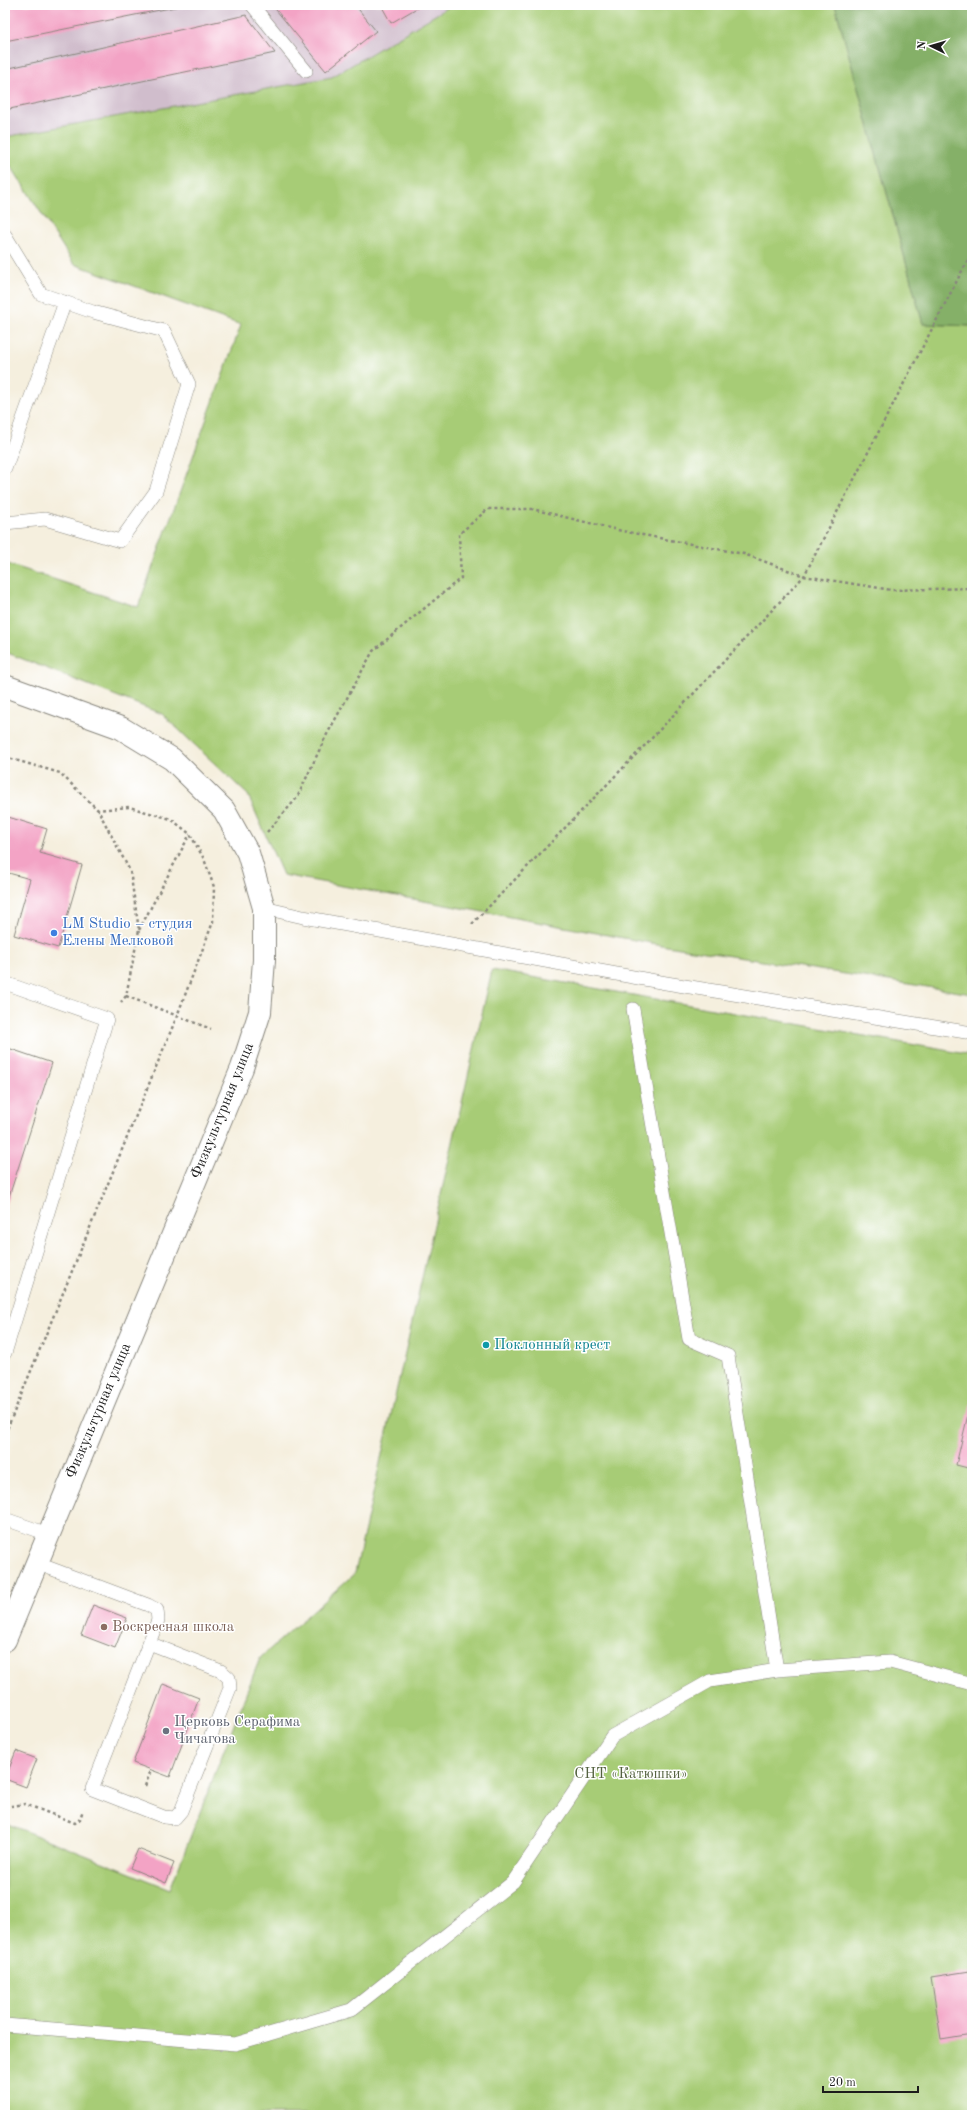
<svg xmlns="http://www.w3.org/2000/svg" width="977" height="2120" font-family="'Old Standard TT',serif">
<rect width="100%" height="100%" fill="#fff"/>
<filter id="ink" filterUnits="userSpaceOnUse"><feTurbulence type="fractalNoise" baseFrequency=".025" numOctaves="2"/><feDisplacementMap in="SourceGraphic" scale="8" xChannelSelector="R" yChannelSelector="G"/><feConvolveMatrix kernelMatrix="1 2 1 2 8 2 1 2 1" color-interpolation-filters="sRGB"/></filter>
<filter id="wash" filterUnits="userSpaceOnUse"><feTurbulence type="fractalNoise" baseFrequency=".012" numOctaves="4" result="noise"/><feDisplacementMap in="SourceGraphic" scale="16" xChannelSelector="R" yChannelSelector="G"/><feGaussianBlur stdDeviation="0.9" result="paint"/><feColorMatrix in="noise" values="0 0 0 0 0 0 0 0 0 0 0 0 0 0 0 0 0 1.4 0 .05"/><feComposite in="paint" operator="in"/></filter>
<g filter="url(#wash)">
<rect width="100%" height="100%" fill="#f5efde"/>
<path fill="#d0bdcc" d="M5,5H452L332,77L5,137Z"/>
<path fill="#a7cc76" stroke="#627449" d="M452,5H835L923,324L972,326V994L667,946L283,875L248,795L162,714L5,652V563L138,607L241,325L74,264L5,157V137L332,77Z
M492,970L972,1055V2115H5V1823L170,1889L260,1658L355,1573Z"/>
<path fill="#85b067" stroke="#506642" d="M835,5H972V326L923,324Z"/>
<g id="blocks">
<path fill="#f3a3c5" d="M5,5H180V6L5,41Z
M272,5H355L376,31L326,71Z
M381,5H422L391,23Z
M246,15L275,53L5,110V69Z
M5,816L47,829L40,853L82,865L58,948L14,935L30,879L5,872Z
M5,1047L52,1063L5,1209Z
M971,1402H972V1469L956,1465Z
M93,1605L127,1618L115,1648L81,1635Z
M163,1684L199,1698L170,1777L133,1763Z
M16,1751L37,1759L26,1787L5,1779Z
M138,1849L174,1863L166,1883L130,1868Z
M970,1971L972,2034L941,2039L931,1977Z"/>
</g>
</g>
<g filter="url(#ink)">
<use href="#blocks" fill-opacity="0" stroke="#88867d" stroke-width="1"/>
<g fill="none" stroke-linecap="round" stroke-linejoin="round">
<defs>
<path id="service" d="M252,5L306,71
M5,235L41,294L93,312L164,331L189,384L156,491L120,541L45,519L5,523
M5,469L65,302
M264,908L303,917L666,983L972,1033
M5,983L107,1019L5,1353
M633,1009L689,1339L728,1356L777,1670
M5,1519L48,1534
M36,1563L148,1605L157,1610L158,1620L92,1789L164,1817L175,1818L181,1811L230,1688L229,1678L221,1671L149,1643
M5,2025L235,2044L351,2010L513,1882L612,1736L710,1681L777,1670L890,1662L972,1684"/>
<path id="minor" d="M5,686L121,728L172,759L224,810L248,853L264,908V960L260,1012L242,1068L5,1640"/>
</defs>
<use href="#service" stroke="#88867d" stroke-width="14"/>
<use href="#minor" stroke="#88867d" stroke-width="24"/>
<path stroke="#88867d" stroke-width="2.5" stroke-dasharray="3 3" stroke-linecap="butt" d="M5,757L60,773L98,810L130,871L139,930L126,996L121,1002
M267,832L297,798L325,738L373,651L461,578L459,534L488,509H532L622,531L744,554L804,576L892,590L972,588
M472,924L651,739L804,576L963,269L972,256
M139,930L190,834
M126,996L211,1029
M5,1434L177,1016L213,922L214,887L204,859L190,834L171,819L129,807L98,810
M145,1786L151,1770
M5,1807L25,1804L75,1823L80,1819L83,1810"/>
<use href="#service" stroke="#fff" stroke-width="13"/>
<use href="#minor" stroke="#fff" stroke-width="22"/>
</g>
</g>
<circle fill="#3f7fe0" stroke="#fff" stroke-width="1.5" cx="54" cy="933" r="4"/>
<circle fill="#0f9aa8" stroke="#fff" stroke-width="1.5" cx="486" cy="1345" r="4"/>
<circle fill="#8d6e63" stroke="#fff" stroke-width="1.5" cx="104" cy="1627" r="4"/>
<circle fill="#6b7280" stroke="#fff" stroke-width="1.5" cx="166" cy="1731" r="4"/>
<g text-anchor="middle" dominant-baseline="central" stroke-width="3" stroke-linejoin="round" paint-order="stroke">
<g font-size="15" fill="#366cbe" stroke="#fff" text-anchor="start">
<text x="62" y="924">LM Studio – студия<tspan x="62" dy="17">Елены Мелковой</tspan></text>
</g>
<g font-size="15" fill="#1c1c1c" stroke="#fff">
<text transform="translate(223 1111) rotate(-68)">Физкультурная улица</text>
<text transform="translate(99 1411) rotate(-67)">Физкультурная улица</text>
</g>
<g font-size="15" fill="#0d838f" stroke="#fff" text-anchor="start">
<text x="494" y="1345">Поклонный крест</text>
</g>
<g font-size="15" fill="#785e54" stroke="#fff" text-anchor="start">
<text x="112" y="1627">Воскресная школа</text>
</g>
<g font-size="15" fill="#5b616d" stroke="#fff" text-anchor="start">
<text x="174" y="1722">Церковь Серафима<tspan x="174" dy="17">Чичагова</tspan></text>
</g>
<g font-size="15" fill="#546240" stroke="#fff">
<text x="631" y="1774">СНТ «Катюшки»</text>
</g>
</g>
<rect width="977" height="2120" fill="none" stroke="#fff" stroke-width="20"/>
<g transform="translate(931 46) rotate(275)" stroke="#ffffff" stroke-width="3" paint-order="stroke">
<path d="M0-3L7 15L0 10L-7 15Z" fill="#1c1c1c"/>
<text y="-6" font-size="11" font-weight="bold" text-anchor="middle" fill="#1c1c1c">N</text>
</g>
<path d="M823 2086v6h95v-6" fill="none" stroke="#1c1c1c" stroke-width="2"/>
<text x="829" y="2086" font-size="12" fill="#1c1c1c" stroke="#ffffff" stroke-width="3" paint-order="stroke">20 m</text>
</svg>
